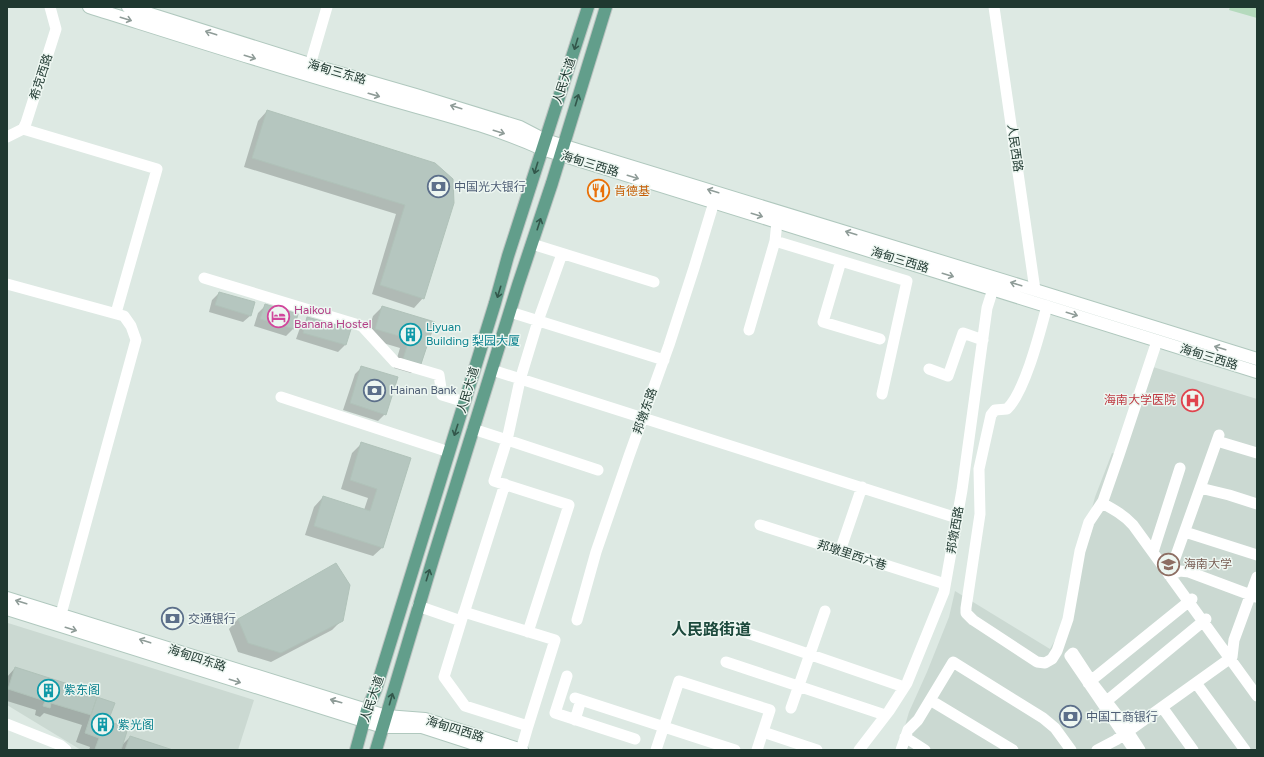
<svg xmlns="http://www.w3.org/2000/svg" width="1264" height="757" font-family="Figtree,'Noto Sans SC',sans-serif">
<rect width="100%" height="100%" fill="#dde9e3"/>
<path fill="#cbd9d2" d="M1153,367L1257,399V750H898L909,712L927,672L949,617L955,591L1050,649L1059,633L1095,497L1112,453L1119,455Z
M8,623L254,700L238,750H81L7,705Z"/>
<path fill="#b5dabd" d="M1230,7H1257V18L1229,10Z"/>
<path fill="#0003" d="M267,111L453,203L423,298L414,308L372,294L396,214L244,167L258,121Z
M219,293L250,316L243,322L209,312L212,300Z
M265,306L297,315L293,329L286,336L254,326L258,313Z
M382,307L433,322L421,364L411,373L394,368L400,348L366,338L373,316Z
M308,318L345,345L338,352L296,339L301,325Z
M362,367L385,414L378,421L343,410L355,374Z
M362,443L410,459L383,547L373,556L305,535L314,507L323,497L364,510L368,498L341,489L352,453Z
M336,564L342,620L332,630L271,662L238,652L229,629L238,619Z
M15,668L88,696L107,722L121,746L130,737L170,750H89L90,747L76,742L82,725L44,713L40,717L35,715L36,710L7,701V677Z"/>
<path fill="#b5c6bf" stroke="#b0c2b9" d="M267,110L435,163L453,179L454,203L424,299L380,285L405,205L252,158Z
M219,292L255,302L251,316L215,305Z
M265,304L298,314L294,329L260,319Z
M382,306L435,322L421,364L403,359L409,339L375,329Z
M307,317L351,329L346,345L303,333Z
M361,366L398,377L386,415L350,403Z
M361,442L411,458L383,548L314,526L323,496L370,511L377,489L350,480Z
M336,563L350,585L343,621L281,653L248,643L238,619Z
M15,667L90,691L89,695L97,697L91,715L51,703L50,708L43,706L45,701L8,689Z
M97,697L115,703L108,721L128,728L121,750H99L95,749L99,738L85,733Z
M130,736L173,750H125Z"/>
<g fill="none" stroke-linecap="round" stroke-linejoin="round">
<defs>
<path id="secondary" d="M89,7C178,35 268,64 358,90C419,109 483,122 542,149L777,222L1257,372
M128,7L319,67L416,95L520,127L545,140L1035,290L1257,359
M7,598L386,716L425,719L522,750
M7,609L383,727H422L493,750"/>
<path id="primary" d="M356,750L367,710L376,689L495,303L508,256L588,7
M376,750L433,559L518,285L552,183L606,7"/>
</defs>
<use href="#secondary" stroke="#b0c8be" stroke-width="14"/>
<use href="#primary" stroke="#bcc3c1" stroke-width="14"/>
<path stroke="#fff" stroke-width="11" d="M994,7L1035,290
M310,65L327,7
M23,129L157,169L116,313
M7,137L23,129L26,123L56,29L50,7
M777,222L775,241L907,281L882,394
M532,244L654,282
M562,254L538,321L520,380L507,440L598,470
M841,261L823,322L880,339
M204,278L362,326L395,362L439,375L442,395L465,402
M7,284L124,316L131,326L136,340L61,614
M1047,306C1040,332 1025,392 1007,409L995,410L991,415L979,469L980,514L966,608V613L973,620L1037,662L1045,663L1052,659L1057,651L1068,619L1080,551L1089,522L1103,501L1119,455L1157,341
M510,312L664,360
M749,330L775,241
M929,369L948,376L963,333L983,340
M492,370L957,518
M281,397L449,452
M473,429L507,440L494,481L569,505L528,632
M1217,441L1257,453
M1200,488L1229,495L1257,504
M1102,503C1113,509 1124,515 1133,525L1257,696
M760,525L945,584
M1185,532L1257,555
M840,551L862,487
M1153,552L1180,468
M1169,575L1219,435
M1169,575L1180,571L1189,572L1256,597
M418,606L461,621
M464,613L505,484
M577,620L596,552L629,456L669,345L694,268L714,202
M730,627L904,687
M726,662L885,715
M567,676L555,713L635,739
M1088,683L1192,599
M1196,683L1245,750
M575,698L735,750
M930,700L1013,750
M1103,704L1206,619
M1162,707L1193,750
M791,708L825,611
M575,720L581,700
M7,724L60,745L66,750
M763,732L817,750
M905,737L925,750
M521,750L528,726L465,706L444,677L464,612L555,640L528,726
M656,750L679,681L770,710L757,750
M859,750L889,711L907,683L944,592L962,490L987,308L993,289
M901,750L908,730L918,720L953,662L1043,718L1055,728L1071,750
M1097,750L1116,740L1232,657L1234,640L1257,577
M1134,750L1070,656L1073,653L1094,685L1118,716L1140,750"/>
<use href="#secondary" stroke="#fff" stroke-width="12"/>
<use href="#primary" stroke="#629e8b" stroke-width="12"/>
</g>
<defs><path id="oneway-shaft" d="M-6 0H5M1.5-3L5.5 0L1.5 3" fill="none" stroke-width="1.6" stroke-linecap="round" stroke-linejoin="round"/></defs>
<g stroke="#8f9c98">
<use href="#oneway-shaft" transform="translate(126 19) rotate(17)"/>
<use href="#oneway-shaft" transform="translate(211 33) rotate(-162)"/>
<use href="#oneway-shaft" transform="translate(250 57) rotate(17)"/>
<use href="#oneway-shaft" transform="translate(374 95) rotate(16)"/>
<use href="#oneway-shaft" transform="translate(456 107) rotate(-163)"/>
<use href="#oneway-shaft" transform="translate(499 132) rotate(17)"/>
<use href="#oneway-shaft" transform="translate(633 177) rotate(17)"/>
<use href="#oneway-shaft" transform="translate(713 191) rotate(-163)"/>
<use href="#oneway-shaft" transform="translate(757 215) rotate(17)"/>
<use href="#oneway-shaft" transform="translate(851 233) rotate(-163)"/>
<use href="#oneway-shaft" transform="translate(948 275) rotate(17)"/>
<use href="#oneway-shaft" transform="translate(1016 284) rotate(-163)"/>
<use href="#oneway-shaft" transform="translate(1072 314) rotate(17)"/>
<use href="#oneway-shaft" transform="translate(1220 348) rotate(-163)"/>
<use href="#oneway-shaft" transform="translate(21 602) rotate(-163)"/>
<use href="#oneway-shaft" transform="translate(71 629) rotate(17)"/>
<use href="#oneway-shaft" transform="translate(145 641) rotate(-162)"/>
<use href="#oneway-shaft" transform="translate(235 681) rotate(17)"/>
<use href="#oneway-shaft" transform="translate(336 701) rotate(-164)"/>
</g>
<g stroke="#33574b">
<use href="#oneway-shaft" transform="translate(576 44) rotate(107)"/>
<use href="#oneway-shaft" transform="translate(577 100) rotate(-73)"/>
<use href="#oneway-shaft" transform="translate(536 168) rotate(107)"/>
<use href="#oneway-shaft" transform="translate(539 224) rotate(-72)"/>
<use href="#oneway-shaft" transform="translate(499 292) rotate(107)"/>
<use href="#oneway-shaft" transform="translate(456 430) rotate(108)"/>
<use href="#oneway-shaft" transform="translate(428 575) rotate(-73)"/>
<use href="#oneway-shaft" transform="translate(391 699) rotate(-74)"/>
</g>
<defs>
<symbol id="bank-ring" viewBox="-11 -11 22 22"><circle r="9.5" fill="#edf6f1" stroke="#5c6f8a" stroke-width="1.5"/><path d="M-6-4H6V4H-6ZM0-2.3a2.3 2.3 0 1 0 0 4.6a2.3 2.3 0 1 0 0-4.6Z" fill="#5c6f8a"/></symbol>
<symbol id="restaurant-ring" viewBox="-11 -11 22 22"><circle r="9.5" fill="#edf6f1" stroke="#e8710a" stroke-width="1.5"/><path d="M-5-6h1v4h1v-4h1v4h1v-4h1v5L-1.5 .5V6h-2V.5L-5-1ZM5-6V6H3V1.5H1.5Q1.5-4 5-6Z" fill="#e8710a"/></symbol>
<symbol id="hotel-ring" viewBox="-11 -11 22 22"><circle r="9.5" fill="#edf6f1" stroke="#d1479c" stroke-width="1.5"/><path d="M-6-4.5h1.5V1H6V5H4.5V3h-9V5H-6ZM-4 0a1.8 1.8 0 1 1 3.6 0ZM.5 0V-2.5h3Q6-2.5 6 0Z" fill="#d1479c"/></symbol>
<symbol id="building-ring" viewBox="-11 -11 22 22"><circle r="9.5" fill="#edf6f1" stroke="#0f9aa8" stroke-width="1.5"/><path d="M-4-6H4V6H1V3H-1V6H-4ZM-2.5-4.3h1.7v1.8h-1.7ZM.8-4.3h1.7v1.8H.8ZM-2.5-1h1.7V.8h-1.7ZM.8-1h1.7V.8H.8Z" fill="#0f9aa8"/></symbol>
<symbol id="hospital-ring" viewBox="-11 -11 22 22"><circle r="9.5" fill="#edf6f1" stroke="#e0444e" stroke-width="1.5"/><path d="M-5-5h3v3.5h4V-5h3V5h-3V1.5h-4V5h-3Z" fill="#e0444e"/></symbol>
<symbol id="university-ring" viewBox="-11 -11 22 22"><circle r="9.5" fill="#edf6f1" stroke="#8d6e63" stroke-width="1.5"/><path d="M0-5L7-2L0 1L-7-2ZM-4 1L0 2.5L4 1V4Q0 6-4 4Z" fill="#8d6e63"/></symbol>
</defs>
<g fill-rule="evenodd">
<use href="#bank-ring" x="426" y="174" width="25" height="25"/>
<use href="#restaurant-ring" x="586" y="178" width="25" height="25"/>
<use href="#hotel-ring" x="266" y="304" width="25" height="25"/>
<use href="#building-ring" x="398" y="322" width="25" height="25"/>
<use href="#bank-ring" x="362" y="378" width="25" height="25"/>
<use href="#hospital-ring" x="1180" y="388" width="25" height="25"/>
<use href="#university-ring" x="1156" y="552" width="25" height="25"/>
<use href="#bank-ring" x="160" y="606" width="25" height="25"/>
<use href="#building-ring" x="36" y="678" width="25" height="25"/>
<use href="#bank-ring" x="1058" y="704" width="25" height="25"/>
<use href="#building-ring" x="90" y="712" width="25" height="25"/>
</g>
<g text-anchor="middle" dominant-baseline="central" stroke-width="3" stroke-linejoin="round" paint-order="stroke">
<g font-size="12" fill="#1f3830" stroke="#edf6f1">
<text transform="translate(337 72) rotate(16)">海甸三东路</text>
<text transform="translate(41 77) rotate(-72)">希克西路</text>
<text transform="translate(564 81) rotate(-72)">人民大道</text>
<text transform="translate(1015 148) rotate(82)">人民西路</text>
<text transform="translate(590 164) rotate(17)">海甸三西路</text>
<text transform="translate(900 260) rotate(17)">海甸三西路</text>
<text transform="translate(1209 357) rotate(17)">海甸三西路</text>
<text transform="translate(468 390) rotate(-73)">人民大道</text>
<text transform="translate(645 411) rotate(-70)">邦墩东路</text>
<text transform="translate(955 530) rotate(-80)">邦墩西路</text>
<text transform="translate(852 555) rotate(18)">邦墩里西六巷</text>
<text transform="translate(197 658) rotate(18)">海甸四东路</text>
<text transform="translate(372 699) rotate(-71)">人民大道</text>
<text transform="translate(455 729) rotate(17)">海甸四西路</text>
</g>
<g font-size="12" fill="#4e5e75" stroke="#edf6f1" text-anchor="start">
<text x="454" y="187">中国光大银行</text>
<text x="390" y="390">Hainan Bank</text>
<text x="188" y="619">交通银行</text>
<text x="1086" y="717">中国工商银行</text>
</g>
<g font-size="12" fill="#c56008" stroke="#edf6f1" text-anchor="start">
<text x="614" y="191">肯德基</text>
</g>
<g font-size="12" fill="#b23c85" stroke="#edf6f1" text-anchor="start">
<text x="294" y="310">Haikou<tspan x="294" dy="14">Banana Hostel</tspan></text>
</g>
<g font-size="12" fill="#0d838f" stroke="#edf6f1" text-anchor="start">
<text x="426" y="327">Liyuan<tspan x="426" dy="14">Building 梨园大厦</tspan></text>
<text x="64" y="690">紫东阁</text>
<text x="118" y="725">紫光阁</text>
</g>
<g font-size="12" fill="#be3a42" stroke="#edf6f1" text-anchor="end">
<text x="1176" y="400">海南大学医院</text>
</g>
<g font-size="12" fill="#785e54" stroke="#edf6f1" text-anchor="start">
<text x="1184" y="564">海南大学</text>
</g>
<g font-size="16" font-weight="bold" fill="#1c493c" stroke="#edf6f1">
<text x="711" y="629">人民路街道</text>
</g>
</g>
<rect width="1264" height="757" fill="none" stroke="#1f3830" stroke-width="16"/>
</svg>
